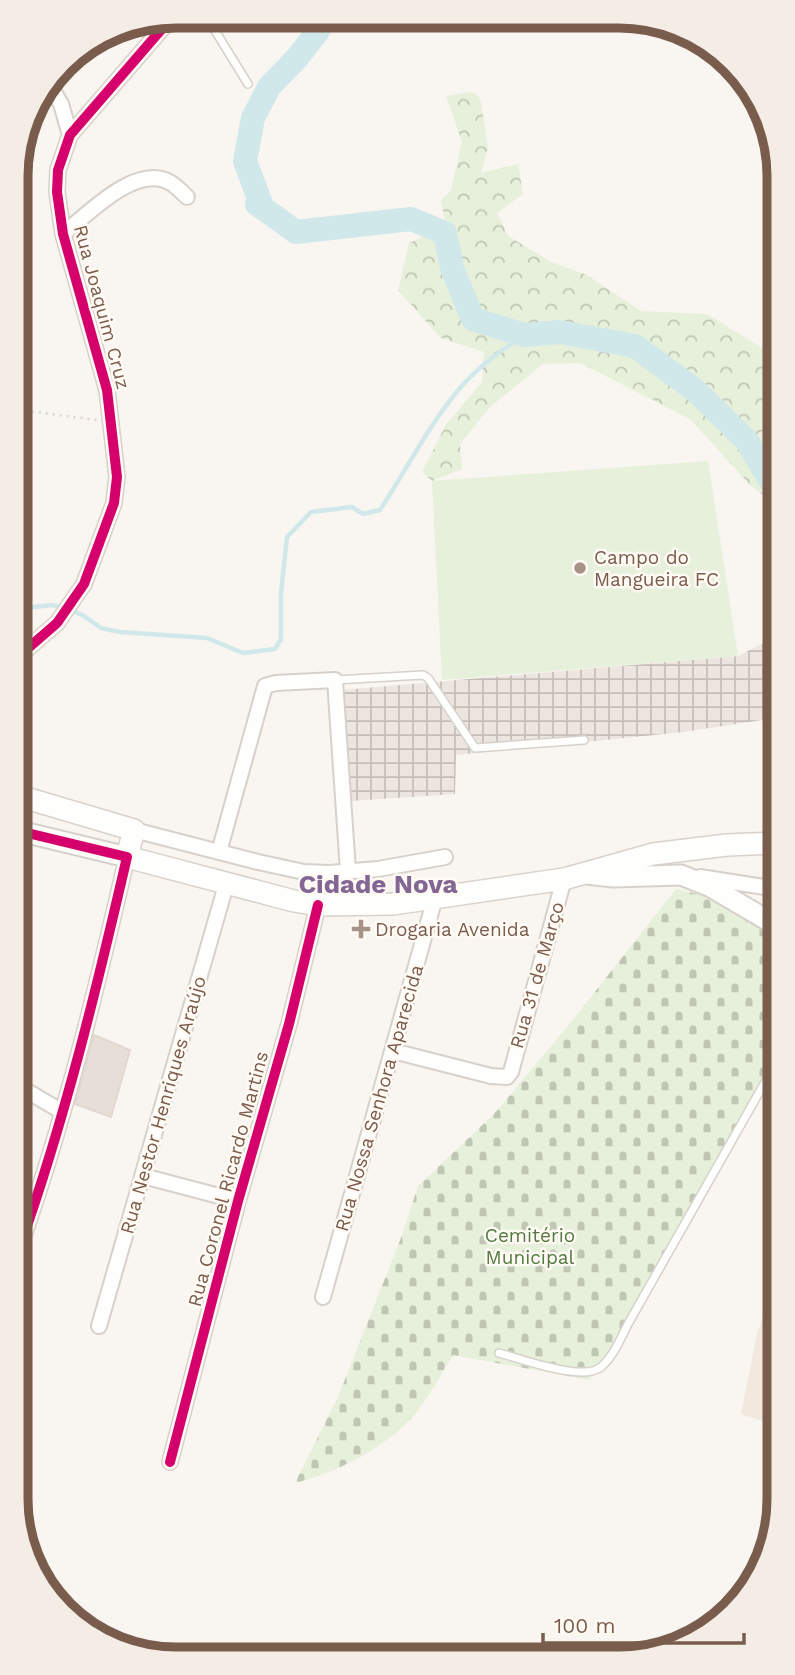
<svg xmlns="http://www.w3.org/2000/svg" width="795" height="1675" font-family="'Work Sans',sans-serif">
<defs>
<pattern id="industrial-grid" width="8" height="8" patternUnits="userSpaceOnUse" patternTransform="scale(1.75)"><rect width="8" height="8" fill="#ede5e0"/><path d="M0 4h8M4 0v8" fill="none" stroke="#c5bdb8"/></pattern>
<pattern id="forest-crowns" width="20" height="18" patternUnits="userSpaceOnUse" patternTransform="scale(1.75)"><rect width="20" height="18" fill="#e7f0db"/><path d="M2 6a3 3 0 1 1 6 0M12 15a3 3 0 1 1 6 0" fill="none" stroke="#c0c6b4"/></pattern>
<pattern id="cemetery-stones" width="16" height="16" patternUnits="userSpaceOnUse" patternTransform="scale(1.75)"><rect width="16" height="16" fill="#e7f0db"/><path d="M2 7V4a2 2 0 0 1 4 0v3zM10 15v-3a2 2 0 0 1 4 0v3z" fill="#c0c6b4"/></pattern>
</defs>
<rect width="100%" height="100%" fill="#f9f5f0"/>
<path fill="#f2e8de" d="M778,1273L779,1427L741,1414L757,1334Z"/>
<path fill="url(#industrial-grid)" d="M768,641H776V718L684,732L456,755L455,794L351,801L342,690L738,656Z"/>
<path fill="url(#forest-crowns)" d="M468,92L477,94L481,102L488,147L481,173L518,164L523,194L497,213L508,236L551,262L587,275L641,311L707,314L775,356V504L752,487L690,419L580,363L543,364L491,406L460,444L462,469L432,481L422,472L446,425L482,382L484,352L441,338L398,290L409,243L446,225L441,201L451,190L462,142L446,96Z"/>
<path fill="url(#cemetery-stones)" d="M676,889L711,897L771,932L777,939V1049L748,1107L606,1362L589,1380L453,1355C441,1374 430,1396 415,1414C386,1448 338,1472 295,1483L338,1397L401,1238L418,1186L494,1114L572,1021Z"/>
<path fill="#e7f0db" d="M708,461L738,656L442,680L432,481Z"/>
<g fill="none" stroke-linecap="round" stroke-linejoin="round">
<path stroke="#d0e8ea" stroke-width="4.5" d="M18,609L51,605L63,607
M71,610L84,616L101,628L120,632L207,638L243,653L275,649L281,639V593L287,537L311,512L352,507L363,514L380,510C407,469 429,424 461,387C479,366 502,350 524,335"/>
<path stroke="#d0e8ea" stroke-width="24" d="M325,17L318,31L297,58L269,87L253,118L245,161L261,204H257L296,232L411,219L445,233L452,268L473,319L524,335L560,332L635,346L696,391L747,441L775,488"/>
</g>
<path fill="#e6ded7" stroke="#e2d8d2" stroke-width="2" d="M94,1035L130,1050L111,1117L75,1104Z"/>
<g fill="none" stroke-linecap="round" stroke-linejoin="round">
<defs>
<path id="service" d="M206,16L248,84
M170,25L188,16
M335,680L423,675L428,678L475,748L584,740
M499,1353C522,1359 583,1382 601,1367C613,1357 621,1338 628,1324L777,1061"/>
<path id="minor" d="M49,84L61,104L70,135
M63,234C88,214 137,162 171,183C176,186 182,192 187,197
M18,367V375
M19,656L57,623L84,584L114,503L117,477L107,390L63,234L57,192L58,170L70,135L173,16
M134,830L258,862L304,872L329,873L378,869L445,857
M219,852L265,686L276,683L335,680L348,871
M700,877L777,889
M393,1051L491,1076L507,1077L511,1072L564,879
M20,1087L61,1111
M143,1176L238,1201
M20,1246C65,1119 97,987 127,857
M323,1297L435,898
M99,1326L226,885
M170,1462L238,1201L289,1024L318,905"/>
<path id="tertiary" d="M19,831L127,857
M587,874L613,877L681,875L711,887L777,926"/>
<path id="secondary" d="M19,796L134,830L127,857L294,901L318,905L393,904L564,879L653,854L727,845L776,843"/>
</defs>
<use href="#service" stroke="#d7d1cb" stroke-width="10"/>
<use href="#minor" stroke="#d7d1cb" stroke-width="18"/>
<use href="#tertiary" stroke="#d7d1cb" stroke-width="23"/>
<use href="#secondary" stroke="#d9d2cb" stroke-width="24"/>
<path stroke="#dcd5d0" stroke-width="2.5" stroke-dasharray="2 5" stroke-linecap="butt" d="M18,410L98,420"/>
<use href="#service" stroke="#fefefd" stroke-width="7"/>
<use href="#minor" stroke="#fefefd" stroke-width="14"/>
<use href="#tertiary" stroke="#fefefd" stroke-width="19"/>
<use href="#secondary" stroke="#fefefd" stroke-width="21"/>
<defs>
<path id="cycleway" d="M19,656L57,623L84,584L114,503L117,477L107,390L63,234L57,192L58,170L70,135L173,16
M19,831L127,857C97,987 65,1119 20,1246
M170,1462L238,1201L289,1024L318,905"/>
</defs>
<use href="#cycleway" stroke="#fffaf3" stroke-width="15"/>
<use href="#cycleway" stroke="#d6006c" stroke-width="10"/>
</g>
<g fill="#a69286" stroke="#fffaf3" stroke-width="2.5">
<circle cx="580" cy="568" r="7"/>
<path d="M357.5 918.5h7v7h7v7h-7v7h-7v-7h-7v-7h7z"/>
</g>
<g text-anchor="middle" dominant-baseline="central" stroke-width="5" stroke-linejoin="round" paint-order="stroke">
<g font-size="19" fill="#7a5c4d" stroke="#fffaf3">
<text transform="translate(102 307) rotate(75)">Rua Joaquim Cruz</text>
<text transform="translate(537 975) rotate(-74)">Rua 31 de Março</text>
<text transform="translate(379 1098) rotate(-74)">Rua Nossa Senhora Aparecida</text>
<text transform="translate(163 1105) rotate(-74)">Rua Nestor Henriques Araújo</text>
<text transform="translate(228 1179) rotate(-75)">Rua Coronel Ricardo Martins</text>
</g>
<g font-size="19" fill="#7a5c4d" stroke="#fffaf3" text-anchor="start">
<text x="594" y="557">Campo do<tspan x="594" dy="22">Mangueira FC</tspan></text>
<text x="375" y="929">Drogaria Avenida</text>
</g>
<g font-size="19" fill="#537a41" stroke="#fffaf3">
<text x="530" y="1235">Cemitério<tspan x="530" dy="22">Municipal</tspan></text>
</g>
<g font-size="26" font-weight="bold" fill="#846695" stroke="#fffaf3">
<text x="378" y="884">Cidade Nova</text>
</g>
</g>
<path d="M0 0H795V1675H0ZM176 28H619A148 148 0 0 1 767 176V1499A148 148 0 0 1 619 1647H176A148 148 0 0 1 28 1499V176A148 148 0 0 1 176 28Z" fill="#f4ede6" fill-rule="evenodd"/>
<path fill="none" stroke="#7a5c4d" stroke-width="9" d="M176 28H619A148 148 0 0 1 767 176V1499A148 148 0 0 1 619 1647H176A148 148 0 0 1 28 1499V176A148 148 0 0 1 176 28Z"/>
<path d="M543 1633v10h201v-10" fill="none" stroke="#7a5c4d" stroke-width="3.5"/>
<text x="554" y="1633" font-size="21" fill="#7a5c4d" stroke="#fffaf3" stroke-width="5" paint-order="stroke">100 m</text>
</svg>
